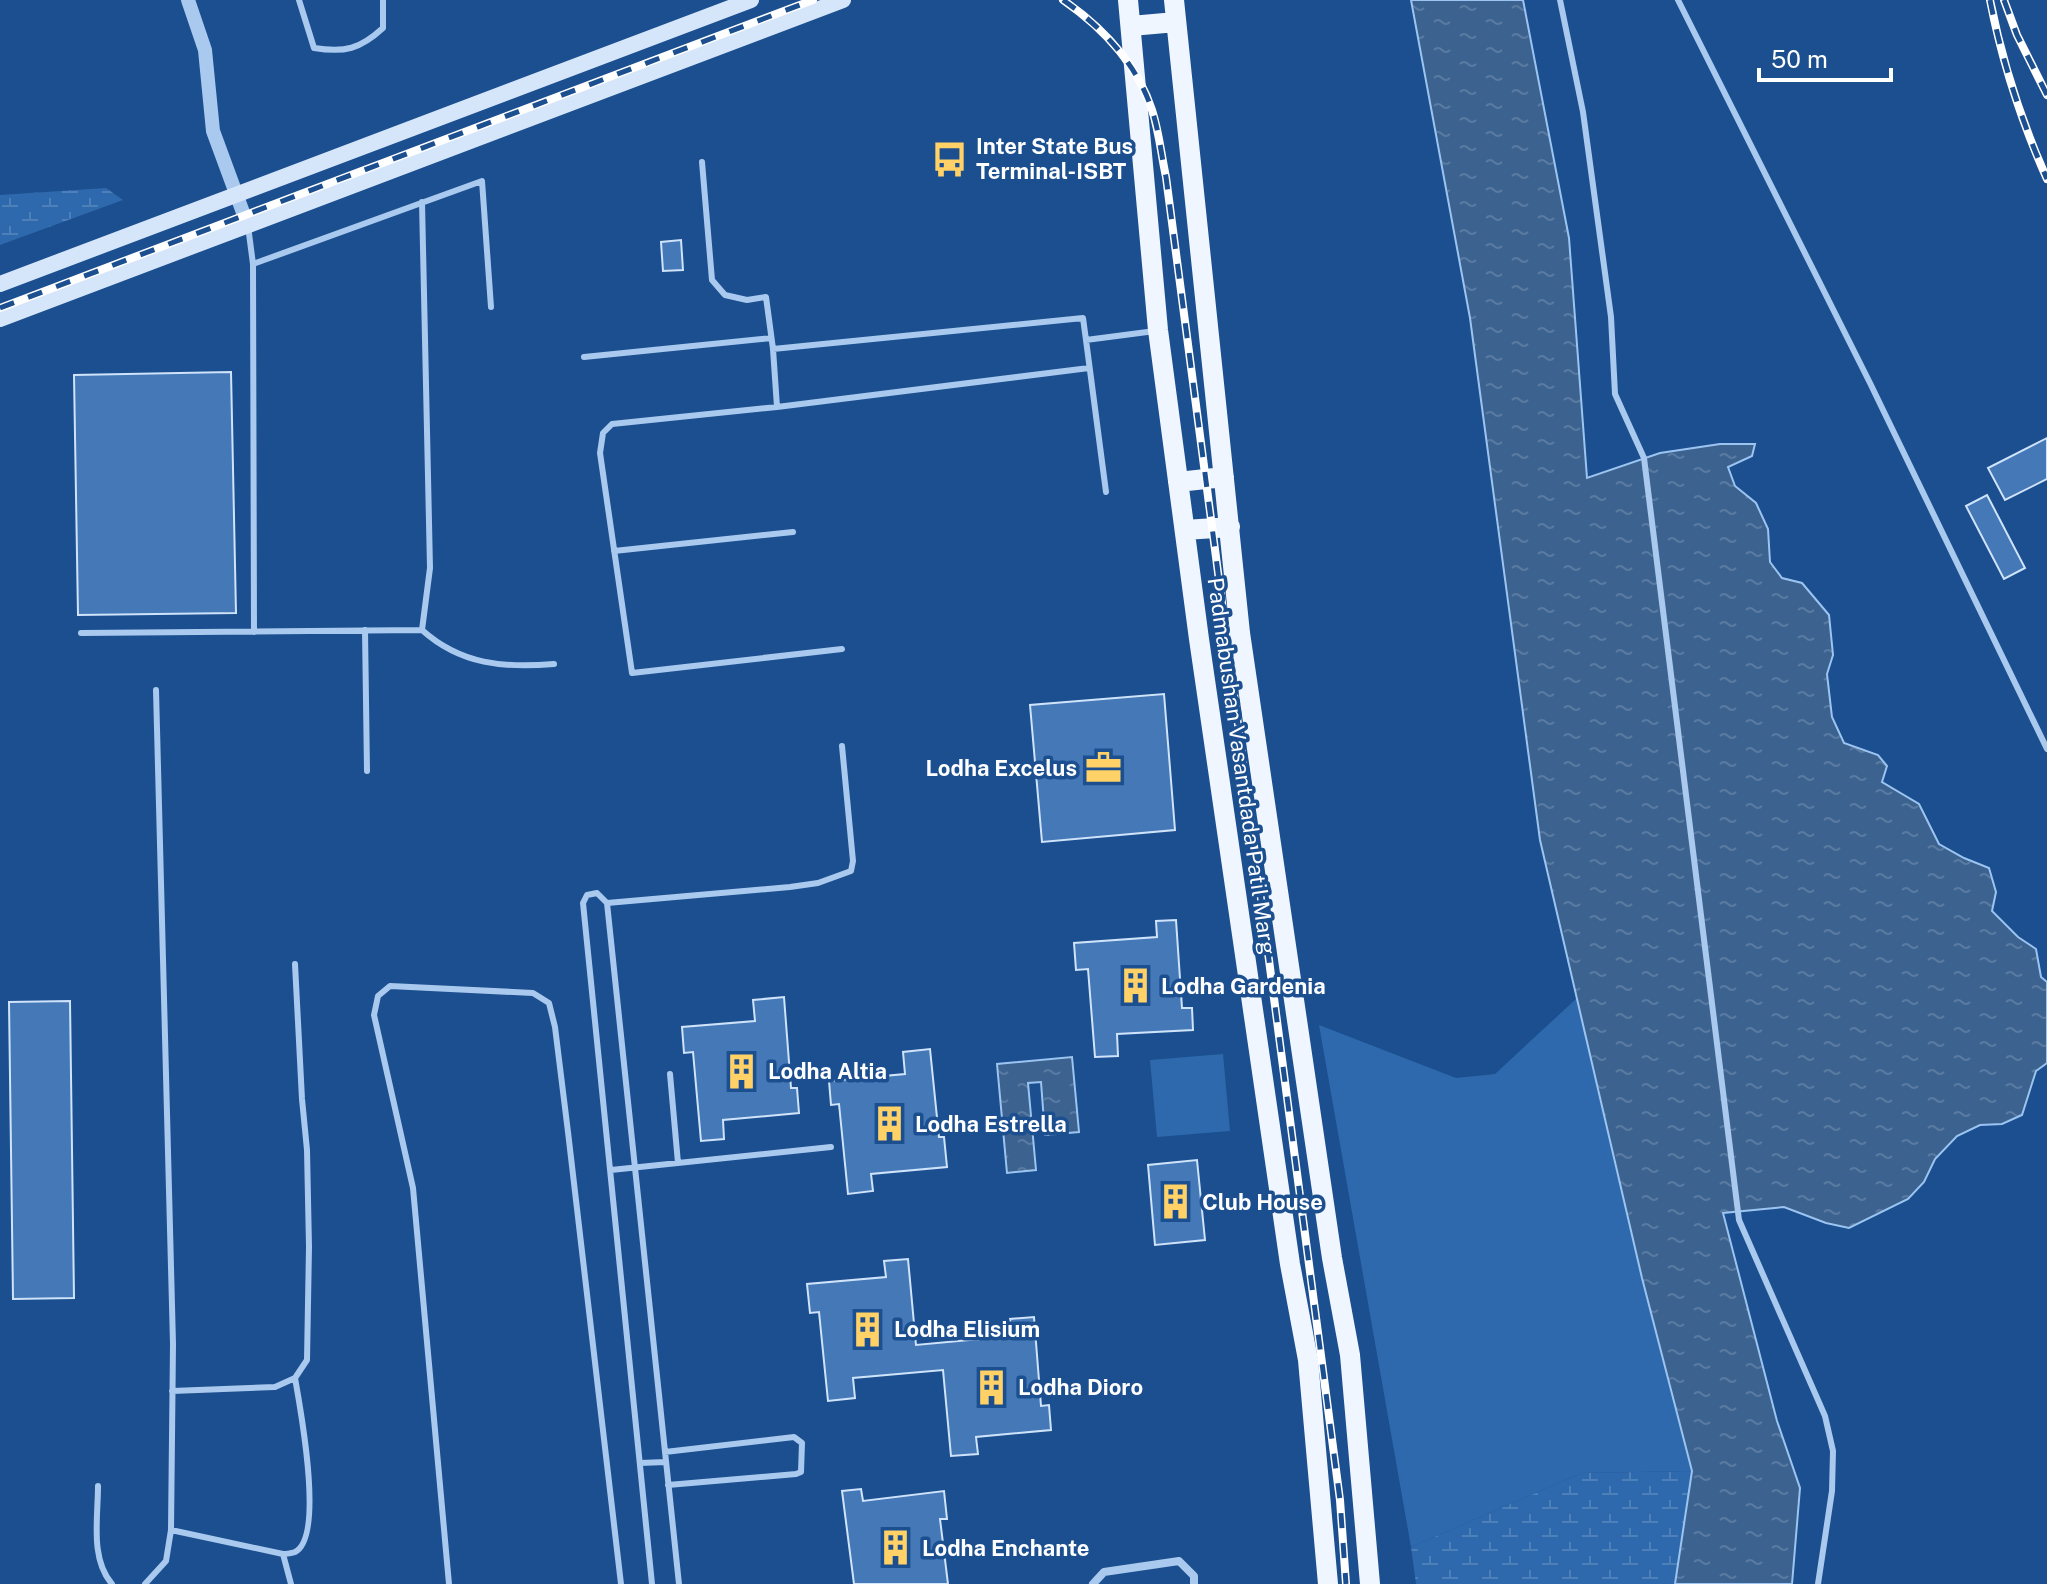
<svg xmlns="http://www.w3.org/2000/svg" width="2047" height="1584" font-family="'Public Sans',sans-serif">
<defs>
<pattern id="wetland-marsh" width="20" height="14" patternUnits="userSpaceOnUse" patternTransform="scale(2)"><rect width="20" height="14" fill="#2e69ad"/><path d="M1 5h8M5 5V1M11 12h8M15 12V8" fill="none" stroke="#4d80b9"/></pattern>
<pattern id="water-ripples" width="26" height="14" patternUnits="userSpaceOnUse" patternTransform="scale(2)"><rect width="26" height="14" fill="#3c6290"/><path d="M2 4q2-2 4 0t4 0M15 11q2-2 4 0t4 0" fill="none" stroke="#597aa1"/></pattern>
</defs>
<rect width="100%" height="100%" fill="#1b4f8f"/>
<path fill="#2e69ad" d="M1577,998L1692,1471L1582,1473L1411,1547L1319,1025L1456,1078L1495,1074Z
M1223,1054L1230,1131L1157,1137L1150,1060Z"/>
<path fill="url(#wetland-marsh)" d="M106,188L123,200L0,245V195Z
M1692,1471L1675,1584H1416L1411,1547L1582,1473Z"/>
<path fill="url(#water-ripples)" stroke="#9cc4f0" stroke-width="2" d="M1411,0H1523L1569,238L1587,478L1660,453L1720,444H1755L1752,456L1728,467L1735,486L1756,503L1768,529L1770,562L1782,578L1802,583L1829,615L1833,655L1827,674L1832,717L1844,743L1878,755L1887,766L1882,782L1919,804L1939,844L1964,858L1989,868L1996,892L1992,911L2018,937L2036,949L2041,977L2047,982V1063L2036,1071L2022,1115L2002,1124L1980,1125L1957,1136L1935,1159L1924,1182L1908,1199L1849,1228L1826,1223L1784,1207L1723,1213L1777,1421L1800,1488L1792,1584H1675L1692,1471L1642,1278L1540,840L1470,318Z
M1072,1057L1079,1132L1045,1135L1041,1082L1028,1083L1036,1170L1007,1173L997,1064Z"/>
<path fill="#4478b7" stroke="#cfe3fa" stroke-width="2" d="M681,240L683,270L663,271L661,242Z
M231,372L236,613L78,615L74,375Z
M2047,438V479L2005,500L1988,468Z
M1987,495L2025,568L2004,579L1966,506Z
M1164,694L1175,830L1042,842L1030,705Z
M1176,920L1182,1008H1192L1193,1030L1117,1034L1118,1056L1095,1057L1088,969L1076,970L1074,943L1157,937L1156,921Z
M784,997L791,1088H797L799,1113L723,1120L724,1139L701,1141L693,1052L684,1053L682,1027L755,1021L753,1000Z
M70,1001L74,1298L13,1299L9,1002Z
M930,1049L939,1137H944L947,1167L871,1174L873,1191L848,1194L839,1104L831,1105L829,1081L905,1074L903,1052Z
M1197,1160L1205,1240L1155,1245L1148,1165Z
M908,1259L916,1345L1012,1336L1010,1319L1034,1317L1041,1406L1049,1405L1051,1430L976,1437L978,1454L951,1456L943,1370L853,1378L855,1398L828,1401L819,1312L810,1313L807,1284L886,1277L884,1261Z
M861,1489L863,1501L944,1491L947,1519H940L948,1584H854L842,1491Z"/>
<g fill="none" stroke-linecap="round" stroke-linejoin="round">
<path stroke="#a9c9ee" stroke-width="6" d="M299,0L314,48C345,53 360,49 383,28V0
M1560,0L1583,112L1611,317L1615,394L1644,458L1739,1220L1825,1416L1833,1451L1832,1491L1818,1584
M1678,0L1870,383L2047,749
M702,162L712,280L725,295L747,300L766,297L773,349L1083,318L1086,340
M422,202L430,568L422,630
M248,226L253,264L254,632
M253,264L482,181L491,307
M773,349L777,407L1089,368
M584,357L771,338
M777,407L612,424L603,433L600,453L632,673L842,649
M1106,492L1086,340L1155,331
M614,551L793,532
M365,630L367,771
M81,633L422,630C461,665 504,668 554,664
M607,903L790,887L818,883L851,871L853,861L842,746
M670,1074L678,1163
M611,1170L831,1147
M172,1391L275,1387L295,1378L307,1360L309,1247L307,1150L302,1099L295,964
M665,1452L794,1437L802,1443L801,1472L796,1474L668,1485
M640,1463L666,1462
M98,1486C98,1518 90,1559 112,1584
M171,1530L283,1554C285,1554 294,1553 295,1552C325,1537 300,1407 295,1378
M283,1554L291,1584
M145,1584L166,1561L171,1530L173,1344L156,690
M449,1584L413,1188L374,1015L378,996L390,986L533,993L549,1003L555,1027L568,1132L621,1584
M652,1584L583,903L587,895L597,893L607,903L679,1584"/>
<path stroke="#a9c9ee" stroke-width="8" d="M1093,1584L1104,1572L1179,1561L1194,1576V1584"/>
<path stroke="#a9c9ee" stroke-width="14" d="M188,0L205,50L213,131L248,226"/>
<path stroke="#d6e6fa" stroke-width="16" d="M0,284L751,0
M0,319L843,0"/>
<path stroke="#f0f6ff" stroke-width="20" d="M1128,0L1158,330L1199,639L1290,1264L1308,1360L1328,1584
M1174,0L1240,633L1332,1258L1350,1355L1370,1584
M1131,26L1176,22
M1178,482L1224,477
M1185,530L1230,527"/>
<defs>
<path id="rail" d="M1063,0C1102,27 1137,64 1152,110C1159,131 1161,154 1166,177L1340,1500L1346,1584
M1990,0C2002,61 2022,123 2047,179
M2004,0L2017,35L2047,95
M0,308L813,0"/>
</defs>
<use href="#rail" stroke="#fff" stroke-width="8"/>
<use href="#rail" stroke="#1b4f8f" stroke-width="5" stroke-dasharray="15" stroke-linecap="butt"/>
</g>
<defs>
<symbol id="bus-bare" viewBox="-9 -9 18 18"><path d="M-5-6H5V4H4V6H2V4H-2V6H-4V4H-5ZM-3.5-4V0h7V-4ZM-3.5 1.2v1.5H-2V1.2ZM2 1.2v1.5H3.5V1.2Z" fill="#ffd166" stroke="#1b4f8f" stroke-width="2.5" paint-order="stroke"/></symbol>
<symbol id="office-bare" viewBox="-9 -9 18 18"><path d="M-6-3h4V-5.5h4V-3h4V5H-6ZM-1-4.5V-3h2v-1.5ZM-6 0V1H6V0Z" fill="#ffd166" stroke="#1b4f8f" stroke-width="2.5" paint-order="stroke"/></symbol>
<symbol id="building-bare" viewBox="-9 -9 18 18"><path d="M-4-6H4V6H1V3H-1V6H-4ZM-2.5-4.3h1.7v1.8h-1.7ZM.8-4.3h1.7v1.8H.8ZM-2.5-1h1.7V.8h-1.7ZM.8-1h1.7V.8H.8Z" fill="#ffd166" stroke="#1b4f8f" stroke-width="2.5" paint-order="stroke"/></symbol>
</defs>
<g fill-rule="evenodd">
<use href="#bus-bare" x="924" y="134" width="51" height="51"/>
<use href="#office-bare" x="1078" y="742" width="51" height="51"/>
<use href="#building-bare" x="1110" y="960" width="51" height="51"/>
<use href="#building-bare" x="716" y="1046" width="51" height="51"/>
<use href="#building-bare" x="864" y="1098" width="51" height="51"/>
<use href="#building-bare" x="1150" y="1176" width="51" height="51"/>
<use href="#building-bare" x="842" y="1304" width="51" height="51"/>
<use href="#building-bare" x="966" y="1362" width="51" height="51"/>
<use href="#building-bare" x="870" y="1522" width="51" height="51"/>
</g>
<g text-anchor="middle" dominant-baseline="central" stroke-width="7" stroke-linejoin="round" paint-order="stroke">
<g font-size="22" font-weight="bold" fill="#fff" stroke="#1b4f8f" text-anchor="start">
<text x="976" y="146">Inter State Bus<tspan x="976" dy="25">Terminal-ISBT</tspan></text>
<text x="1077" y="768" text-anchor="end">Lodha Excelus</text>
<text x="1161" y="986">Lodha Gardenia</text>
<text x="768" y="1071">Lodha Altia</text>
<text x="915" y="1124">Lodha Estrella</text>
<text x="1202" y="1202">Club House</text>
<text x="894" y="1329">Lodha Elisium</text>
<text x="1018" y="1387">Lodha Dioro</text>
<text x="922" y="1548">Lodha Enchante</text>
</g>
<g font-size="22" fill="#fff" stroke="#1b4f8f">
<text transform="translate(1242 766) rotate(82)">Padmabushan Vasantdada Patil Marg</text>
</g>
</g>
<path d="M1759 68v12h132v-12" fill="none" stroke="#ffffff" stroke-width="4"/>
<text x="1771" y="68" font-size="24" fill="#ffffff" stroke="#1b4f8f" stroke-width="6" paint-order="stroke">50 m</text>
</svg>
